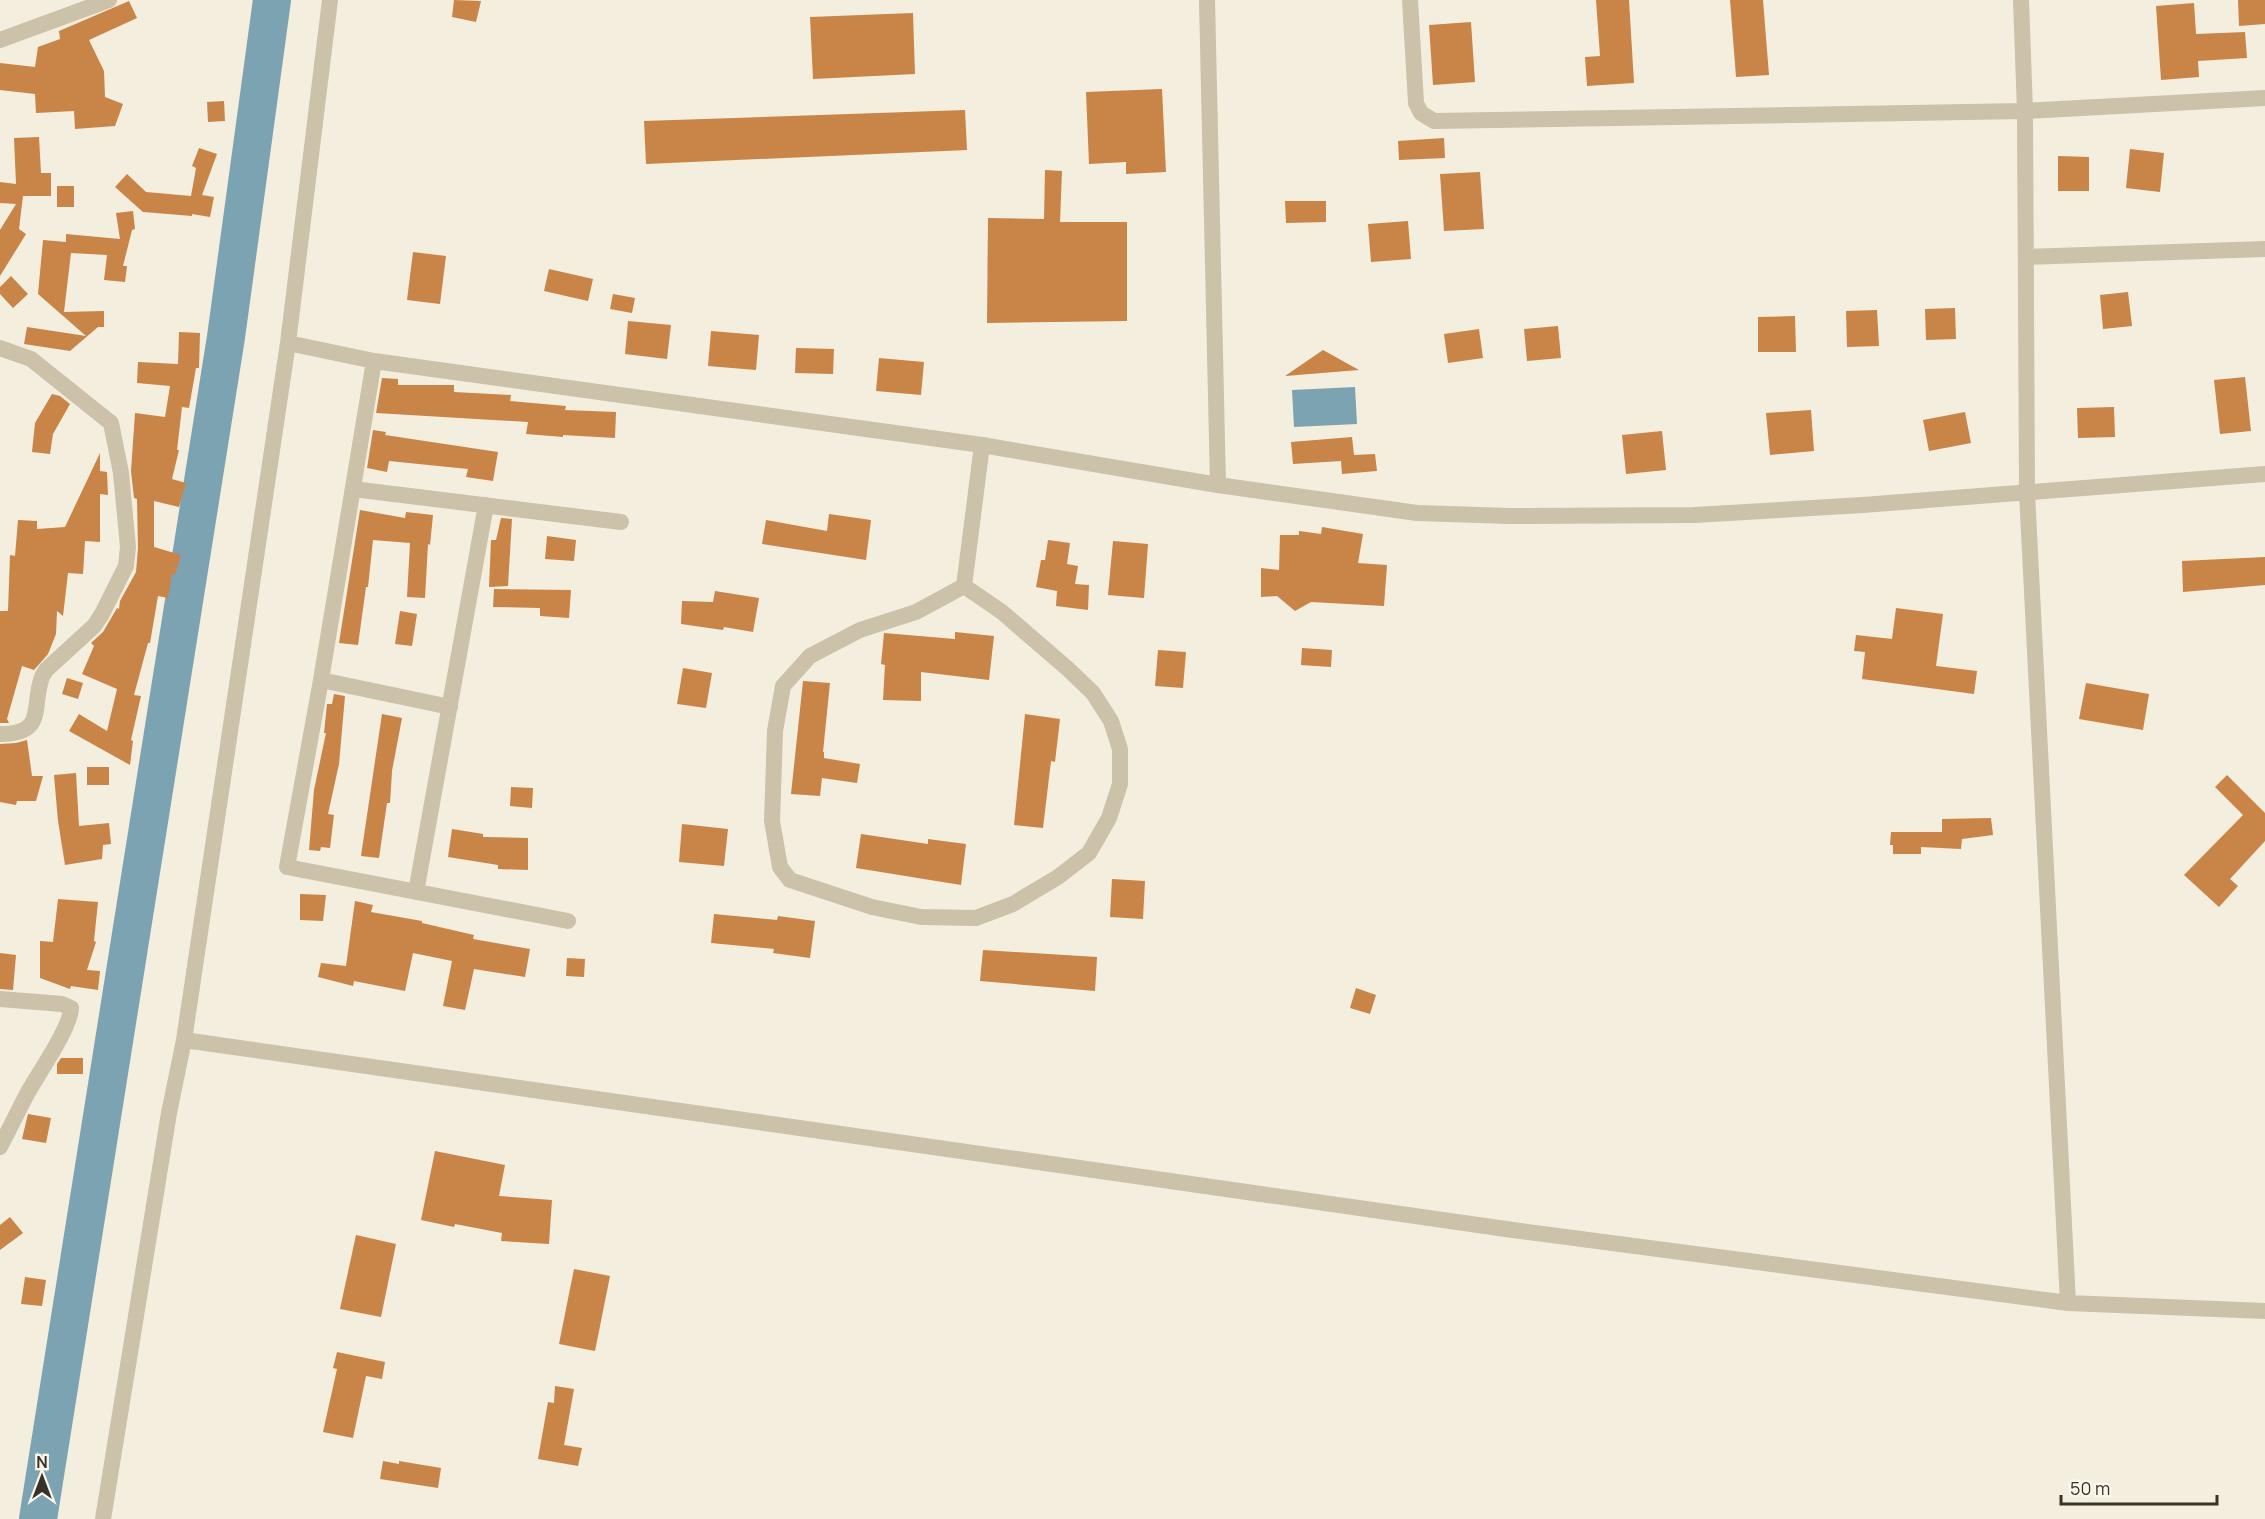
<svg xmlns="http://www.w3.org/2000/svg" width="2265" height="1519" font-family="Manrope,sans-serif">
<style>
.water{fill:#7ca3b1}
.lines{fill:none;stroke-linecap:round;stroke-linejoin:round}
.river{stroke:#7ca3b1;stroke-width:38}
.building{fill:#c98447}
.minor{stroke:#ccc1a9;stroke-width:16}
</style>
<rect width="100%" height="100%" fill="#f3eede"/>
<!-- water -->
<path class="water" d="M 1355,387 L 1357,424 L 1294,427 L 1292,390 Z"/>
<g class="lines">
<!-- river -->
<path class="river" d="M 38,1519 L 226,337 L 272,0"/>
</g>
<!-- building -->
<path class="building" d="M 454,0 L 481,1 L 476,22 L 452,17 Z
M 1596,0 L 1629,0 L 1634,83 L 1587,86 L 1585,57 L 1600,56 Z
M 1730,0 L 1763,0 L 1769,75 L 1736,77 Z
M 2238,0 L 2265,0 L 2265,24 L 2239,26 Z
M 129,1 L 137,18 L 89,40 L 104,71 L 105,97 L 123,104 L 115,126 L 75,129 L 74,111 L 36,113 L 35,94 L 0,90 L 0,63 L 35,67 L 38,47 L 60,39 L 59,31 Z
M 2194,3 L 2196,34 L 2245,32 L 2247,58 L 2198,61 L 2199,77 L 2161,80 L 2156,6 Z
M 913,13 L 915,74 L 813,79 L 810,17 Z
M 1471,22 L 1475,82 L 1433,85 L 1429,25 Z
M 1162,89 L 1166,172 L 1126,174 L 1126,162 L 1089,164 L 1086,92 Z
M 224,101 L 225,121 L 208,122 L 207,102 Z
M 965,110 L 967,150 L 646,164 L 644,121 Z
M 39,137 L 41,173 L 51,173 L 51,196 L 23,196 L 19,229 L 26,234 L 0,276 L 0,230 L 16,204 L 0,203 L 0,182 L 16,184 L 14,138 Z
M 1444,138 L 1445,158 L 1399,160 L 1398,141 Z
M 199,148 L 217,154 L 202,195 L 214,197 L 210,217 L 192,214 L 192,216 L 143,212 L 115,187 L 127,174 L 146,192 L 191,196 L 196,168 L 192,166 Z
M 2130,149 L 2164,153 L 2160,192 L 2126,188 Z
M 2058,156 L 2089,157 L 2089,191 L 2058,191 Z
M 1045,170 L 1062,171 L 1060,222 L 1127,222 L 1127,321 L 987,323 L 988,218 L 1044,219 Z
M 1480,172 L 1484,229 L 1444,231 L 1440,174 Z
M 57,186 L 74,186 L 74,207 L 57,207 Z
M 1285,201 L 1326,201 L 1326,222 L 1286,223 Z
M 133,211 L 135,229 L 132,230 L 123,266 L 127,266 L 125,282 L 104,280 L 107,255 L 71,253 L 64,312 L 104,311 L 104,327 L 98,327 L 70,351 L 24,344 L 27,327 L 86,336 L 38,294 L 43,240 L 66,242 L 66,234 L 120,239 L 116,213 Z
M 1408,221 L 1411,259 L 1371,262 L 1368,224 Z
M 413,252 L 446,256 L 440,304 L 407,300 Z
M 549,269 L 593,279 L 588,301 L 544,291 Z
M 11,276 L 28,294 L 13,308 L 0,294 L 0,287 Z
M 2128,292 L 2132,326 L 2103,329 L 2100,295 Z
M 613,294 L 635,298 L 632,313 L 610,309 Z
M 1955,308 L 1956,339 L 1926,340 L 1925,309 Z
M 1877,310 L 1879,346 L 1847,347 L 1846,311 Z
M 1795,316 L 1796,352 L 1758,352 L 1758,317 Z
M 628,321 L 671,325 L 667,359 L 625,354 Z
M 1558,326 L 1561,358 L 1527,361 L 1524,329 Z
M 1479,329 L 1483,358 L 1448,363 L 1444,334 Z
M 711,331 L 759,335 L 756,370 L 708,366 Z
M 179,332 L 200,333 L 199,368 L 196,368 L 189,408 L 182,407 L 177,450 L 179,450 L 172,479 L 186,483 L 179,507 L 154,501 L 154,547 L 181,555 L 175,575 L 172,574 L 168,598 L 158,596 L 150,643 L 148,643 L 134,695 L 141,696 L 131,740 L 133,741 L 130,765 L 69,731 L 79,714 L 107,731 L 117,689 L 82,674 L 94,646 L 91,643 L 103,632 L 117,608 L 119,609 L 120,601 L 136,572 L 138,548 L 137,499 L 134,498 L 131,471 L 135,413 L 165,417 L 170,386 L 137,383 L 138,362 L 178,364 Z
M 796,348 L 834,349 L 833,374 L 795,373 Z
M 1323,350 L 1359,370 L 1285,376 Z
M 879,358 L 924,362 L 921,395 L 876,391 Z
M 2245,377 L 2251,431 L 2220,434 L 2214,380 Z
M 382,378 L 398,379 L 398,385 L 454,385 L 454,392 L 511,395 L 510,401 L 566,406 L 565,410 L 616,412 L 615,438 L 563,435 L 563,437 L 526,434 L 528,422 L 376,413 Z
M 52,394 L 60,396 L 70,404 L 53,434 L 50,454 L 32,452 L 35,423 Z
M 2114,407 L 2115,437 L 2078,438 L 2077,408 Z
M 1811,410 L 1814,451 L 1770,455 L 1766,413 Z
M 1965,412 L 1971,443 L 1929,451 L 1923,420 Z
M 373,430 L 386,432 L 385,435 L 498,452 L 493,481 L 466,477 L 468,469 L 389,461 L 387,472 L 367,468 Z
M 1662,431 L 1666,470 L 1626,474 L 1622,435 Z
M 1352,437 L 1354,455 L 1375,454 L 1377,471 L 1342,474 L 1341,461 L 1293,464 L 1291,442 Z
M 100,453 L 100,471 L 107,472 L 108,495 L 100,494 L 100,542 L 85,541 L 83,574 L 68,573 L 63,616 L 57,611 L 56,634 L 48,654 L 34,670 L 22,666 L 7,719 L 9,723 L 0,723 L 0,611 L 8,611 L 10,555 L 15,556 L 18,520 L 37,521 L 37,529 L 65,527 Z
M 360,510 L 405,518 L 406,512 L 433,515 L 430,545 L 428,544 L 425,598 L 407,597 L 410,543 L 373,540 L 368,587 L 366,587 L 358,645 L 339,643 Z
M 829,514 L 871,520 L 866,560 L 762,544 L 766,520 L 827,531 Z
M 501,518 L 512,519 L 508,586 L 489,587 L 491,540 L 496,540 Z
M 1322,527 L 1363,534 L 1358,563 L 1387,565 L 1384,606 L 1311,602 L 1295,611 L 1277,596 L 1261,597 L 1261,568 L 1279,570 L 1280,535 L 1299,535 L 1299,531 L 1321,534 Z
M 547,536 L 576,540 L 574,561 L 545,559 Z
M 1048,540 L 1070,543 L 1067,564 L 1078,566 L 1075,584 L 1089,585 L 1088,610 L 1056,606 L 1057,591 L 1036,587 L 1041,560 L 1045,560 Z
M 1113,541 L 1148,544 L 1144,598 L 1108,595 Z
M 2265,557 L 2265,585 L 2183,592 L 2182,561 Z
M 494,589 L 571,590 L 569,618 L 540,616 L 540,608 L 493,607 Z
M 715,591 L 759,598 L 753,632 L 724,627 L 723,630 L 681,624 L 682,601 L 713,602 Z
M 1896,608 L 1943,614 L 1936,666 L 1977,671 L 1974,694 L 1862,679 L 1865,652 L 1854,651 L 1856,635 L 1892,639 Z
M 400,611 L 417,614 L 412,646 L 395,644 Z
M 955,632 L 994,636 L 989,680 L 921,672 L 921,701 L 883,700 L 885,665 L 881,664 L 884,633 L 955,639 Z
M 1302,648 L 1332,650 L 1331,667 L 1301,665 Z
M 1158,650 L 1186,652 L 1183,688 L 1155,686 Z
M 683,668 L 712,673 L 706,708 L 677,704 Z
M 67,678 L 83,683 L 78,699 L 62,694 Z
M 803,681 L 830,683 L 823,752 L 824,752 L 824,758 L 860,764 L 857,783 L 822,778 L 820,796 L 791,794 Z
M 2086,683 L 2149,694 L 2143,730 L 2079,719 Z
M 334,694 L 345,696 L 339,764 L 328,814 L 334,815 L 330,848 L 321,847 L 320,851 L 309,850 L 314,790 L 326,733 L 324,733 L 327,704 L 332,704 Z
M 382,714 L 402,718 L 392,771 L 390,803 L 387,803 L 379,858 L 361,856 Z
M 1025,714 L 1060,719 L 1055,762 L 1051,761 L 1043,828 L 1014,825 Z
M 27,740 L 32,776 L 43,776 L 36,801 L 17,801 L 16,805 L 0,802 L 0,744 L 16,743 Z
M 87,767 L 109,767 L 109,785 L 87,785 Z
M 76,773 L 79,826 L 109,823 L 111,844 L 103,845 L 102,859 L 65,865 L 58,821 L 54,775 Z
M 2227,775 L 2265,813 L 2265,841 L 2230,879 L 2238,886 L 2219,907 L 2184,875 L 2243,815 L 2215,787 Z
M 511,787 L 533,788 L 532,808 L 510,806 Z
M 1991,818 L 1993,835 L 1962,839 L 1961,849 L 1921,847 L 1921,854 L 1893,854 L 1893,845 L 1890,845 L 1891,832 L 1942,832 L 1942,819 Z
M 682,824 L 728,829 L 724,866 L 679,862 Z
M 452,829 L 483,834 L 483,837 L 528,838 L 528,870 L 498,869 L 498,865 L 448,857 Z
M 861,834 L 928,844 L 928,839 L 966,844 L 961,885 L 856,868 Z
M 1112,879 L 1145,881 L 1143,919 L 1110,917 Z
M 300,894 L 326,895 L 323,921 L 300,920 Z
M 58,899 L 98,902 L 94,941 L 96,942 L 87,970 L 100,971 L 98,990 L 71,986 L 70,989 L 40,978 L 40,941 L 53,942 Z
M 355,901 L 373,905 L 371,912 L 422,921 L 422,923 L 474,935 L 473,939 L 530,949 L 525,977 L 474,969 L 465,1010 L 443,1006 L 452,961 L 413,953 L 405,991 L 354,981 L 353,986 L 318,977 L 321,963 L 346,966 Z
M 714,914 L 777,920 L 778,916 L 815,921 L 810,958 L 773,953 L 774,949 L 711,943 Z
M 983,950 L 1097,957 L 1095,991 L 980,981 Z
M 0,953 L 16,955 L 13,990 L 0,989 Z
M 567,958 L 585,959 L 584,977 L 566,976 Z
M 1356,988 L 1376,995 L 1370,1014 L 1350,1008 Z
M 61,1058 L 83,1058 L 83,1074 L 57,1074 L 57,1064 Z
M 28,1114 L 51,1118 L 46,1143 L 22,1139 Z
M 435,1151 L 505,1165 L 499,1196 L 552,1200 L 549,1244 L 501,1241 L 502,1233 L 455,1224 L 454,1227 L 421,1220 Z
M 10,1217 L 23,1233 L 0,1250 L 0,1225 Z
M 356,1235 L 396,1244 L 381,1317 L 340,1309 Z
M 574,1269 L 610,1276 L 595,1351 L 559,1344 Z
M 25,1277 L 46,1280 L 42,1306 L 21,1304 Z
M 337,1352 L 385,1362 L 382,1379 L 366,1376 L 353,1438 L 323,1432 L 337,1369 L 333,1368 Z
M 555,1386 L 574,1389 L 564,1445 L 582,1448 L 578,1466 L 538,1459 L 548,1402 L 554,1403 Z
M 383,1461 L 399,1464 L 399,1461 L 441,1468 L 438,1488 L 380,1479 Z"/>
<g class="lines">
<!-- minor -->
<path class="minor" d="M 1207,0 L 1218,485
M 1410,0 L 1416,103 L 1421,113 L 1434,121 L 2025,111 L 2265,98
M 2021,0 L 2025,111 L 2027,493 L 2068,1303
M 0,40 L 109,0
M 2027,257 L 2265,249
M 288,343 L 374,361 L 982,445 L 1218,485 L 1417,513 L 1510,516 L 1695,515 L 1863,505 L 2265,474
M 0,348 L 31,359 L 111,423 L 121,473 L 128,547 L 126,566 L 102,614 L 94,626 L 46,670 L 42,677 C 31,707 47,734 0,734
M 374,361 L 321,680 L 287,867 L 568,921
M 353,489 L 621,522
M 964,586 L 1002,612 L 1068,669 L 1093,693 L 1111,721 L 1120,749 L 1120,784 L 1109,818 L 1089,853 L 1058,877 L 1013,904 L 976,918 L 921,917 L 872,907 L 790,880 L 780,867 L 772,821 L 775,731 L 783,686 L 810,656 L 860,630 L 916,612 Z
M 964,586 L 982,445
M 321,680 L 450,707
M 416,892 L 486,505
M 0,999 L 62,1004 L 71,1008 C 71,1027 38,1074 27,1094 C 18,1111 9,1130 0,1147
M 184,1040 L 1513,1230 L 2068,1303 L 2265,1311
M 103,1519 L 169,1113 L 184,1040 L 288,343 L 330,0"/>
</g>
<!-- north arrow -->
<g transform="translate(42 1477)" stroke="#fbf7eb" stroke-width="4.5" paint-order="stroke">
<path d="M0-4.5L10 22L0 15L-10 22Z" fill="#393229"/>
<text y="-9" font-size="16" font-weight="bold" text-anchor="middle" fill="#393229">N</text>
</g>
<!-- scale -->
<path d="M2061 1495v9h156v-9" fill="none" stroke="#393229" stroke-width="3"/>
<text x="2070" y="1495" font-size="18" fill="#393229" stroke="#fbf7eb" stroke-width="4.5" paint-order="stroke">50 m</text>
</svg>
